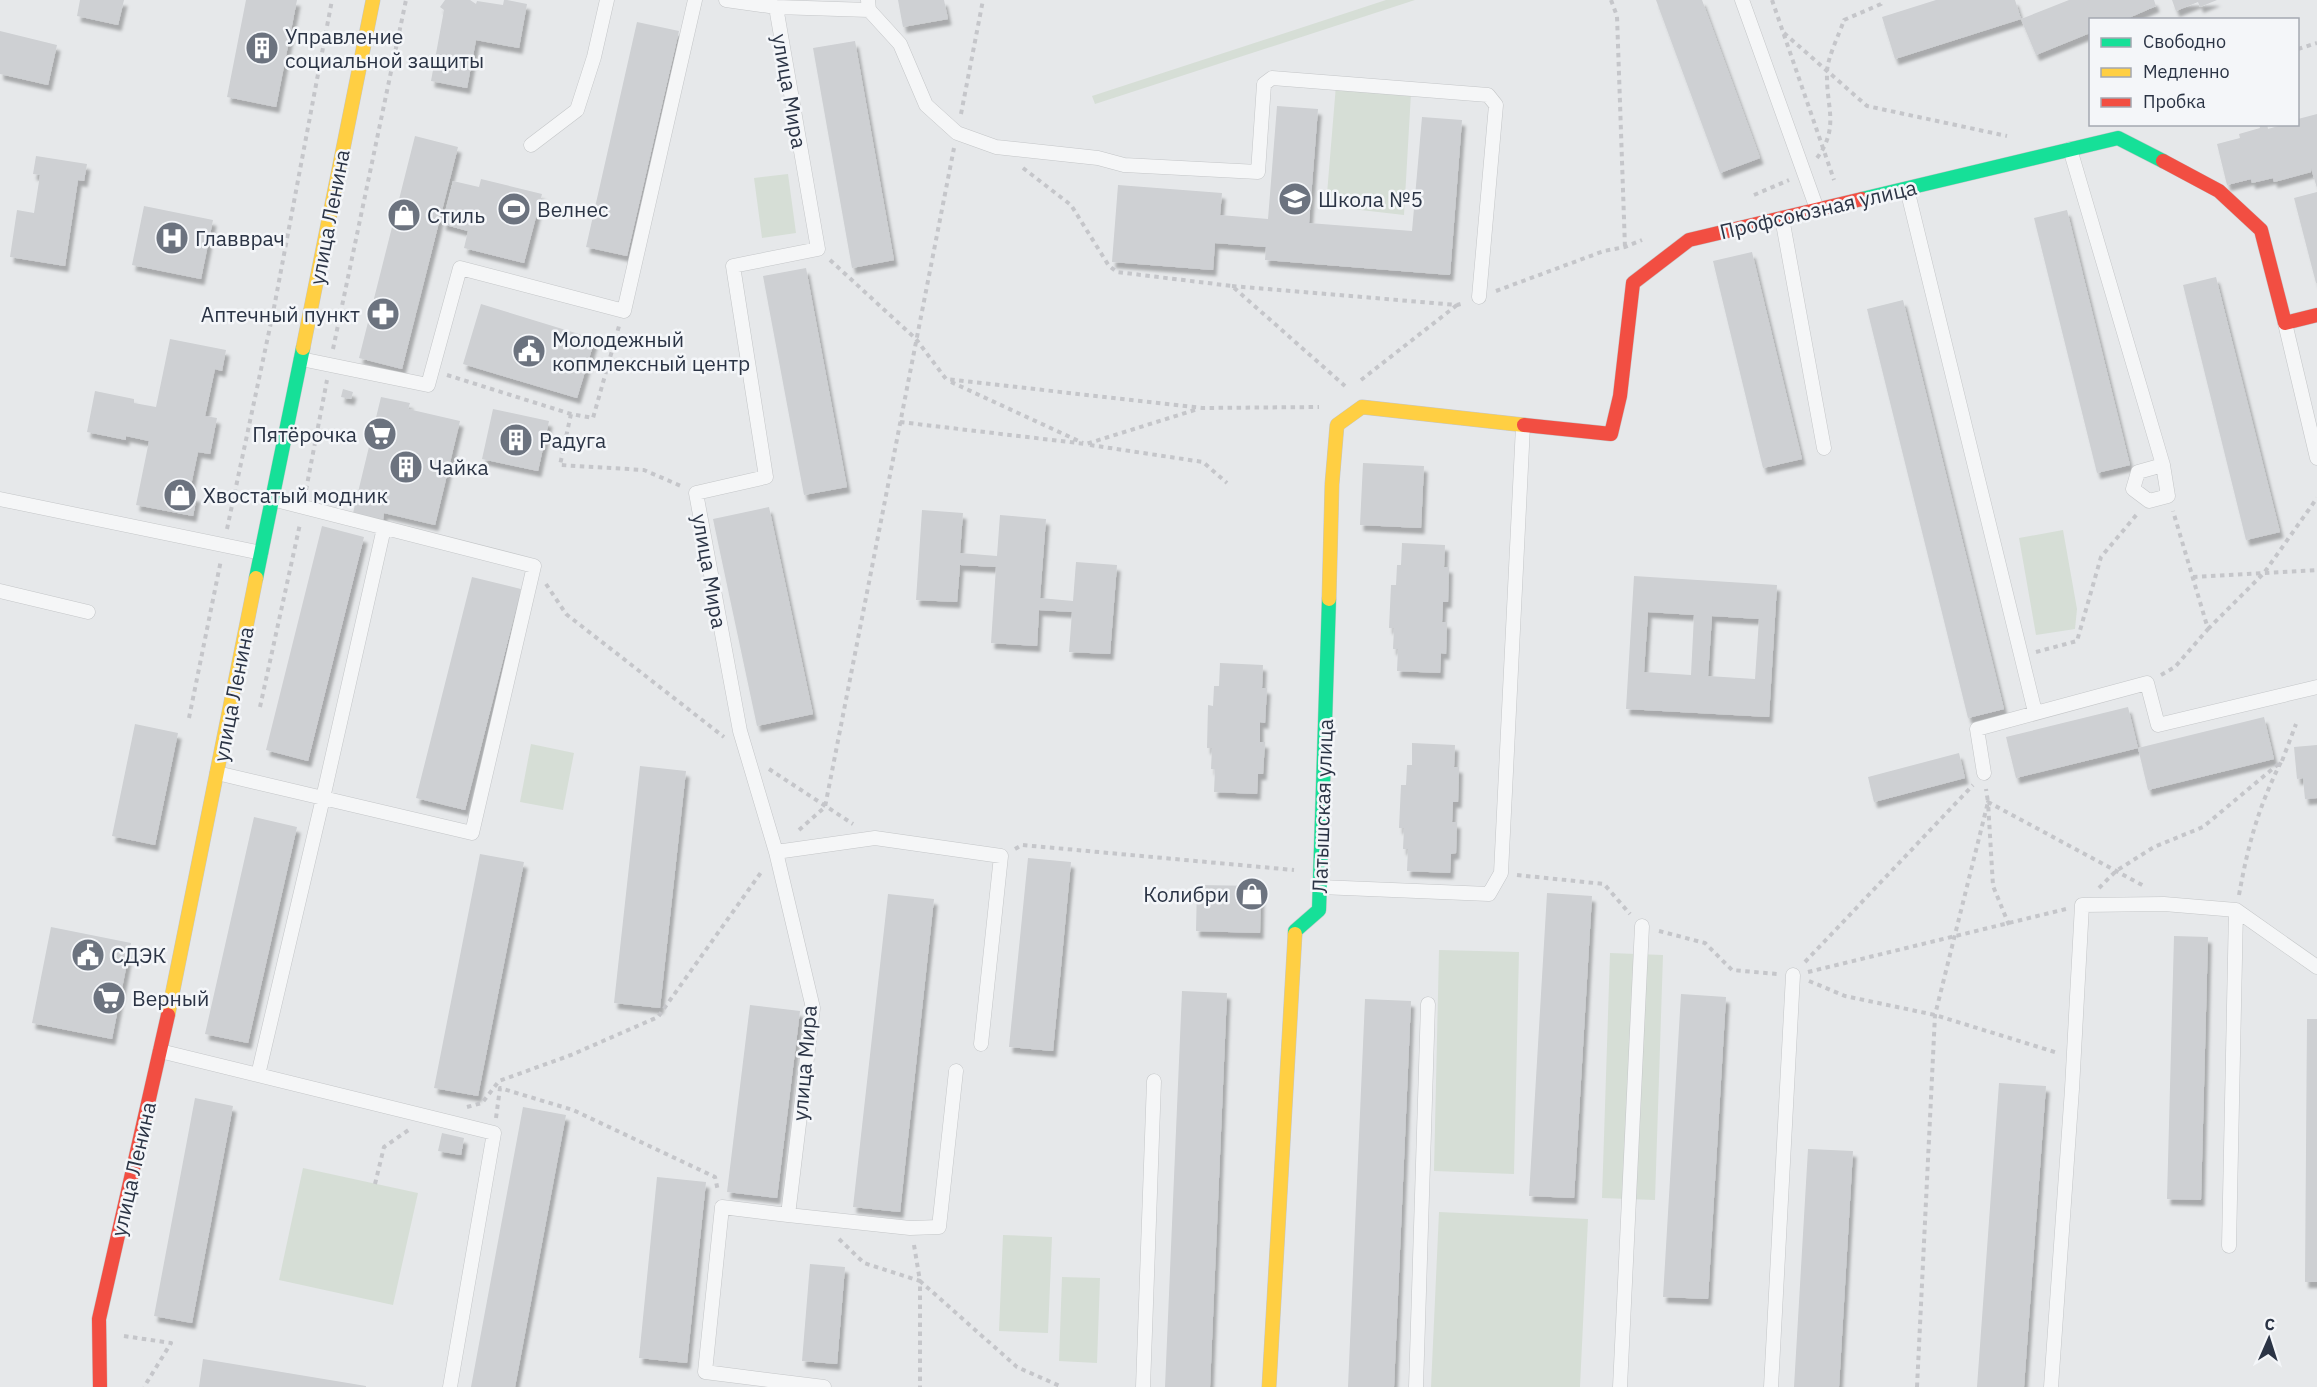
<svg xmlns="http://www.w3.org/2000/svg" width="2317" height="1387" font-family="'IBM Plex Sans',sans-serif">
<style>
.green{fill:#d6ded6}
.building{fill:#ced0d3;fill-rule:evenodd;filter:url(#shadow)}
.lines{fill:none;stroke-linecap:round;stroke-linejoin:round}
.lane-casing{stroke:#c4c6c8;stroke-width:15}
.fast-casing{stroke:#c4c6c8;stroke-width:15}
.slow-casing{stroke:#c4c6c8;stroke-width:15}
.jam-casing{stroke:#c4c6c8;stroke-width:15}
.path{stroke:#c5c6ca;stroke-width:4;stroke-dasharray:4.5 4.5;stroke-linecap:butt}
.lane{stroke:#f5f6f7;stroke-width:14}
.fast{stroke:#16e098;stroke-width:14}
.slow{stroke:#ffcf43;stroke-width:14}
.jam{stroke:#f24e42;stroke-width:14}
.labels{text-anchor:middle;dominant-baseline:central;stroke-width:5;stroke-linejoin:round;paint-order:stroke}
.poi-label{font-size:21px;fill:#2b3445;stroke:#f4f6f9;text-anchor:start}
.street-label{font-size:21px;fill:#2b3445;stroke:#f4f6f9}
</style>
<defs>
<filter id="shadow"><feDropShadow dx="3.5" dy="6" stdDeviation="1.5" flood-color="#0004"/></filter>
</defs>
<rect width="100%" height="100%" fill="#e6e8ea"/>
<!-- green -->
<path class="green" d="M 1386,0 L 1415,0 L 1095,104 L 1092,96 Z
M 1336,85 L 1411,93 L 1404,215 L 1326,206 Z
M 788,174 L 796,233 L 762,238 L 754,178 Z
M 2063,530 L 2077,609 L 2075,629 L 2036,635 L 2019,538 Z
M 531,744 L 574,753 L 563,810 L 520,802 Z
M 1439,950 L 1519,952 L 1514,1174 L 1434,1171 Z
M 1610,953 L 1663,955 L 1655,1200 L 1602,1198 Z
M 303,1168 L 418,1193 L 393,1305 L 279,1280 Z
M 1439,1212 L 1588,1219 L 1580,1387 L 1431,1387 Z
M 1003,1235 L 1052,1237 L 1048,1333 L 999,1331 Z
M 1062,1277 L 1100,1278 L 1097,1363 L 1059,1361 Z"/>
<!-- building -->
<path class="building" d="M 80,0 L 124,0 L 118,25 L 77,16 Z
M 246,0 L 297,0 L 276,107 L 227,97 Z
M 445,0 L 470,0 L 476,4 L 477,1 L 503,5 L 504,0 L 507,0 L 527,4 L 519,48 L 476,40 L 467,88 L 431,81 L 444,10 L 440,7 Z
M 898,0 L 944,0 L 948,19 L 903,27 Z
M 1656,0 L 1702,0 L 1760,158 L 1720,173 Z
M 1936,0 L 2015,0 L 2021,19 L 1895,59 L 1882,17 Z
M 2069,0 L 2154,0 L 2156,6 L 2124,20 L 2090,20 L 2090,33 L 2036,55 L 2021,19 Z
M 2172,0 L 2217,0 L 2200,7 L 2198,2 L 2176,11 Z
M 637,22 L 679,31 L 627,256 L 586,247 Z
M 0,31 L 57,45 L 48,85 L 0,74 Z
M 855,41 L 894,260 L 852,268 L 813,48 Z
M 1277,106 L 1318,109 L 1309,223 L 1412,231 L 1422,117 L 1462,120 L 1450,275 L 1265,260 L 1266,247 L 1215,243 L 1213,270 L 1112,262 L 1118,185 L 1222,193 L 1220,215 L 1268,219 Z
M 2317,114 L 2317,188 L 2311,168 L 2311,172 L 2274,182 L 2273,178 L 2252,183 L 2251,179 L 2227,185 L 2217,144 L 2240,138 L 2239,134 L 2260,128 L 2259,124 L 2267,124 L 2268,129 L 2285,124 L 2298,124 L 2298,119 Z
M 415,136 L 458,147 L 402,369 L 359,358 Z
M 36,156 L 87,164 L 84,181 L 78,180 L 65,266 L 10,257 L 17,210 L 34,213 L 40,175 L 33,174 Z
M 481,179 L 542,194 L 524,263 L 464,248 L 468,231 L 442,224 L 453,181 L 479,187 Z
M 2317,192 L 2317,283 L 2316,283 L 2294,198 Z
M 144,206 L 213,220 L 201,279 L 132,265 Z
M 2067,210 L 2130,465 L 2097,473 L 2034,218 Z
M 1752,252 L 1802,459 L 1763,468 L 1713,261 Z
M 806,268 L 847,487 L 804,495 L 763,276 Z
M 2216,277 L 2280,532 L 2246,540 L 2183,285 Z
M 1903,300 L 2004,709 L 1968,718 L 1867,309 Z
M 481,304 L 595,339 L 577,398 L 463,364 Z
M 170,339 L 226,350 L 222,371 L 215,369 L 205,416 L 217,418 L 210,454 L 198,452 L 189,495 L 197,496 L 193,516 L 136,505 L 149,441 L 126,436 L 126,440 L 87,432 L 95,391 L 134,399 L 134,403 L 156,407 Z
M 343,389 L 353,392 L 351,399 L 341,397 Z
M 381,397 L 410,403 L 408,409 L 460,421 L 435,525 L 384,513 L 383,520 L 353,513 Z
M 493,409 L 549,421 L 538,471 L 482,459 Z
M 1363,463 L 1424,466 L 1421,528 L 1360,525 Z
M 769,507 L 813,714 L 757,726 L 713,519 Z
M 922,510 L 963,513 L 960,553 L 997,556 L 1000,515 L 1046,519 L 1040,598 L 1073,601 L 1076,562 L 1117,565 L 1110,654 L 1069,652 L 1072,612 L 1039,610 L 1037,646 L 991,643 L 996,567 L 960,565 L 957,602 L 916,600 Z
M 322,526 L 364,537 L 308,761 L 266,750 Z
M 1402,543 L 1445,545 L 1444,567 L 1449,567 L 1448,602 L 1443,602 L 1442,622 L 1447,622 L 1446,654 L 1441,653 L 1440,673 L 1397,671 L 1398,649 L 1393,649 L 1394,628 L 1389,628 L 1391,585 L 1396,585 L 1397,565 L 1401,565 Z
M 1634,576 L 1777,585 L 1769,717 L 1626,709 ZM 1648,612 L 1694,615 L 1691,675 L 1644,672 ZM 1712,616 L 1759,619 L 1755,679 L 1708,676 Z
M 472,577 L 521,589 L 465,810 L 416,798 Z
M 1220,663 L 1263,665 L 1262,688 L 1267,688 L 1265,723 L 1260,722 L 1260,742 L 1265,742 L 1263,774 L 1258,774 L 1257,794 L 1214,792 L 1215,769 L 1211,769 L 1212,748 L 1207,748 L 1208,705 L 1213,706 L 1214,686 L 1219,686 Z
M 2128,707 L 2138,748 L 2016,778 L 2006,737 Z
M 2264,717 L 2274,759 L 2148,790 L 2138,748 Z
M 135,724 L 178,733 L 155,845 L 112,836 Z
M 1412,743 L 1455,745 L 1454,767 L 1459,767 L 1458,802 L 1453,802 L 1452,822 L 1457,822 L 1456,853 L 1451,854 L 1450,873 L 1407,871 L 1408,849 L 1403,849 L 1404,828 L 1399,828 L 1401,785 L 1406,785 L 1407,765 L 1412,765 Z
M 2317,745 L 2317,798 L 2305,799 L 2303,778 L 2297,779 L 2294,747 Z
M 1959,753 L 1965,778 L 1874,802 L 1868,777 Z
M 640,766 L 686,771 L 660,1008 L 614,1003 Z
M 254,817 L 297,827 L 248,1043 L 205,1034 Z
M 480,854 L 524,862 L 478,1096 L 434,1088 Z
M 1028,858 L 1071,862 L 1053,1051 L 1009,1047 Z
M 1197,885 L 1261,886 L 1260,933 L 1196,931 Z
M 1547,893 L 1592,896 L 1574,1198 L 1529,1196 Z
M 888,894 L 934,899 L 900,1212 L 853,1207 Z
M 51,927 L 131,943 L 112,1039 L 32,1023 Z
M 2174,936 L 2208,937 L 2201,1200 L 2167,1199 Z
M 1182,991 L 1227,993 L 1210,1387 L 1165,1387 Z
M 1681,994 L 1726,997 L 1708,1299 L 1663,1297 Z
M 1365,999 L 1411,1001 L 1394,1387 L 1348,1387 Z
M 750,1005 L 800,1011 L 777,1198 L 727,1192 Z
M 2307,1019 L 2317,1019 L 2317,1282 L 2305,1282 Z
M 1999,1083 L 2046,1086 L 2024,1387 L 1977,1387 Z
M 195,1098 L 233,1106 L 192,1323 L 154,1316 Z
M 523,1107 L 566,1115 L 515,1387 L 471,1387 Z
M 442,1133 L 464,1138 L 461,1155 L 438,1151 Z
M 1808,1149 L 1853,1151 L 1839,1387 L 1794,1387 Z
M 657,1177 L 706,1182 L 687,1363 L 639,1358 Z
M 810,1264 L 845,1267 L 837,1364 L 802,1361 Z
M 203,1359 L 366,1386 L 366,1387 L 199,1387 Z"/>
<g class="lines">
<defs>
<path id="lane" d="M 726,0 L 776,7
M 868,0 L 869,10 L 776,7 L 818,249 L 733,266 L 766,477 L 696,493 L 740,731 L 776,852 L 813,1008 L 788,1215 L 910,1228 L 939,1227 L 956,1071
M 1742,0 L 1817,209
M 869,10 L 900,44 L 926,105 L 957,133 L 996,147 L 1098,158 L 1124,165 L 1258,172 L 1264,84 L 1272,78 L 1488,95 L 1496,105 L 1479,297
M 531,145 L 577,110 L 594,57 L 607,0
M 2070,149 L 2163,465 L 2168,496 L 2149,501 L 2133,489 L 2138,472 L 2163,465
M 1907,189 L 2035,712
M 1782,218 L 1824,448
M 2285,323 L 2317,458
M 301,359 L 428,385 L 460,268 L 624,311 L 695,0
M 0,499 L 261,553
M 0,591 L 88,612
M 217,773 L 323,798 L 384,528
M 1984,773 L 1977,729 L 2147,683 L 2158,725 L 2317,687
M 776,852 L 875,838 L 1001,856 L 981,1044
M 1320,887 L 1489,894 L 1501,873 L 1523,426
M 160,1051 L 494,1133 L 450,1387
M 258,1075 L 323,798 L 472,833 L 534,566 L 272,499
M 788,1215 L 722,1207 L 705,1372 L 824,1387
M 2229,1246 L 2236,910 L 2317,967
M 1143,1387 L 1154,1081
M 1416,1387 L 1428,1004
M 1620,1387 L 1642,926
M 1771,1387 L 1793,975
M 2051,1387 L 2072,1089 L 2082,905 L 2164,904 L 2236,910"/>
<path id="fast" d="M 1862,199 L 2118,138 L 2163,161
M 256,578 L 303,348
M 1295,934 L 1295,931 L 1319,910 L 1329,599"/>
<path id="slow" d="M 303,348 L 373,0
M 1329,599 L 1332,484 L 1337,425 L 1362,407 L 1524,425
M 168,1015 L 256,578
M 1269,1387 L 1295,934"/>
<path id="jam" d="M 2163,161 L 2219,191 L 2261,230 L 2285,323 L 2317,315
M 1524,425 L 1611,434 L 1620,396 L 1633,283 L 1689,240 L 1862,199
M 100,1387 L 99,1319 L 168,1015"/>
</defs>
<!-- lane casing -->
<use href="#lane" class="lane-casing"/>
<!-- fast casing -->
<use href="#fast" class="fast-casing"/>
<!-- slow casing -->
<use href="#slow" class="slow-casing"/>
<!-- jam casing -->
<use href="#jam" class="jam-casing"/>
<!-- path -->
<path class="path" d="M 1611,0 L 1617,16 L 1625,248
M 1772,0 L 1834,180
M 1784,33 L 1867,106 L 2007,136
M 2298,49 L 2317,43
M 961,114 L 983,0
M 1817,158 C 1840,127 1826,107 1827,73 C 1827,58 1839,35 1844,20 L 1881,4 L 1883,0
M 1023,168 L 1071,205 L 1109,266 L 1117,272 L 1232,286 L 1345,386
M 1754,195 L 1789,180
M 830,260 L 916,339 L 946,379 L 1202,408 L 1319,407
M 1232,286 L 1457,305 L 1464,303
M 1496,291 L 1604,251 L 1625,247 L 1642,240
M 333,349 L 406,0
M 447,375 L 571,414 L 593,418 L 619,326
M 1361,380 L 1457,305
M 951,382 L 1083,443
M 571,414 L 560,465 L 644,470 L 681,486
M 900,422 L 1086,444 L 1198,409
M 1090,445 L 1203,462 L 1227,483
M 306,490 L 327,380
M 227,529 L 273,313 L 332,0
M 2193,577 L 2317,570
M 546,584 L 566,614 L 724,737
M 2208,629 L 2264,573 L 2317,498
M 2036,652 L 2077,641 L 2101,557 L 2138,513
M 2161,675 L 2175,667 L 2208,629 L 2173,511
M 260,707 L 300,524
M 189,718 L 221,560
M 769,769 L 853,824
M 799,830 L 825,807 L 954,148
M 1015,849 L 1022,845 L 1294,870
M 1517,875 L 1604,884 L 1630,914
M 2099,888 L 2116,871 L 2154,847 L 2203,827 L 2282,761 L 2296,724
M 2239,895 C 2248,845 2258,808 2281,762
M 2009,925 L 1993,886 L 1988,802 L 2144,886
M 1659,931 L 1705,943 L 1732,970 L 1777,974
M 1805,962 L 1973,785
M 1808,972 L 2066,909
M 1809,981 L 1845,996 L 1935,1015 L 2058,1053
M 467,1107 L 482,1103 L 499,1081 L 571,1055 L 658,1017 L 762,871
M 496,1118 L 500,1088 L 573,1110 L 715,1177 L 718,1191
M 375,1184 L 384,1147 L 410,1129
M 839,1239 L 864,1263 L 920,1281 L 920,1387
M 914,1245 L 920,1281 L 1017,1367 L 1062,1387
M 124,1336 L 171,1343 L 144,1387
M 1917,1387 L 1935,1015 L 1988,802 L 1986,789"/>
<!-- lane -->
<use href="#lane" class="lane"/>
<!-- fast -->
<use href="#fast" class="fast"/>
<!-- slow -->
<use href="#slow" class="slow"/>
<!-- jam -->
<use href="#jam" class="jam"/>
</g>
<!-- icons -->
<defs>
<symbol id="building-disc" viewBox="-11 -11 22 22"><circle r="9.5" fill="#6c737f" stroke="#f4f6f9"/><path d="M-4-6H4V6H1V3H-1V6H-4ZM-2.5-4.3h1.7v1.8h-1.7ZM.8-4.3h1.7v1.8H.8ZM-2.5-1h1.7V.8h-1.7ZM.8-1h1.7V.8H.8Z" fill="#fff"/></symbol>
<symbol id="school-disc" viewBox="-11 -11 22 22"><circle r="9.5" fill="#6c737f" stroke="#f4f6f9"/><path d="M0-5L7-2L0 1L-7-2ZM-4 1L0 2.5L4 1V4Q0 6-4 4Z" fill="#fff"/></symbol>
<symbol id="stadium-disc" viewBox="-11 -11 22 22"><circle r="9.5" fill="#6c737f" stroke="#f4f6f9"/><path d="M0-5a6.5 5 0 1 0 0 10a6.5 5 0 1 0 0-10ZM-3.5-1.8h7v3.6h-7Z" fill="#fff"/></symbol>
<symbol id="shop-disc" viewBox="-11 -11 22 22"><circle r="9.5" fill="#6c737f" stroke="#f4f6f9"/><path d="M-5-2.5h2.3a2.7 3.5 0 0 1 5.4 0H5L5.5 6h-11ZM-1.5-2.5h3a1.5 2.3 0 0 0-3 0Z" fill="#fff"/></symbol>
<symbol id="hospital-disc" viewBox="-11 -11 22 22"><circle r="9.5" fill="#6c737f" stroke="#f4f6f9"/><path d="M-5-5h3v3.5h4V-5h3V5h-3V1.5h-4V5h-3Z" fill="#fff"/></symbol>
<symbol id="pharmacy-disc" viewBox="-11 -11 22 22"><circle r="9.5" fill="#6c737f" stroke="#f4f6f9"/><path d="M-2-6h4v4h4v4h-4v4h-4v-4h-4v-4h4Z" fill="#fff"/></symbol>
<symbol id="civic-disc" viewBox="-11 -11 22 22"><circle r="9.5" fill="#6c737f" stroke="#f4f6f9"/><path d="M-.6-6.5H3V-4.5H.6V-3L4-1V1h2V6H-6V1h2V-1L-.6-3ZM-1.2 2.5V6h2.4V2.5Z" fill="#fff"/></symbol>
<symbol id="supermarket-disc" viewBox="-11 -11 22 22"><circle r="9.5" fill="#6c737f" stroke="#f4f6f9"/><path d="M-6-5.5h2.5l.6 2H6L4.5 2H-2.5L-4.4-4H-6ZM-1.5 3.2a1.3 1.3 0 1 0 .1 0ZM3 3.2a1.3 1.3 0 1 0 .1 0Z" fill="#fff"/></symbol>
</defs>
<g fill-rule="evenodd">
<use href="#building-disc" x="243" y="29" width="38" height="38"/>
<use href="#school-disc" x="1276" y="180" width="38" height="38"/>
<use href="#stadium-disc" x="495" y="190" width="38" height="38"/>
<use href="#shop-disc" x="385" y="196" width="38" height="38"/>
<use href="#hospital-disc" x="153" y="219" width="38" height="38"/>
<use href="#pharmacy-disc" x="364" y="295" width="38" height="38"/>
<use href="#civic-disc" x="510" y="332" width="38" height="38"/>
<use href="#supermarket-disc" x="361" y="415" width="38" height="38"/>
<use href="#building-disc" x="497" y="421" width="38" height="38"/>
<use href="#building-disc" x="387" y="448" width="38" height="38"/>
<use href="#shop-disc" x="161" y="476" width="38" height="38"/>
<use href="#shop-disc" x="1233" y="875" width="38" height="38"/>
<use href="#civic-disc" x="69" y="936" width="38" height="38"/>
<use href="#supermarket-disc" x="90" y="979" width="38" height="38"/>
</g>
<g class="labels">
<!-- poi labels -->
<g class="poi-label">
<text x="285" y="36">Управление<tspan x="285" dy="24">социальной защиты</tspan></text>
<text x="1318" y="199">Школа №5</text>
<text x="537" y="209">Велнес</text>
<text x="427" y="215">Стиль</text>
<text x="195" y="238">Главврач</text>
<text x="360" y="314" text-anchor="end">Аптечный пункт</text>
<text x="552" y="339">Молодежный<tspan x="552" dy="24">копмлексный центр</tspan></text>
<text x="357" y="434" text-anchor="end">Пятёрочка</text>
<text x="539" y="440">Радуга</text>
<text x="429" y="467">Чайка</text>
<text x="203" y="495">Хвостатый модник</text>
<text x="1229" y="894" text-anchor="end">Колибри</text>
<text x="111" y="955">СДЭК</text>
<text x="132" y="998">Верный</text>
</g>
<!-- street labels -->
<g class="street-label">
<text transform="translate(790 91) rotate(80)">улица Мира</text>
<text transform="translate(1818 209) rotate(-13)">Профсоюзная улица</text>
<text transform="translate(329 217) rotate(-79)">улица Ленина</text>
<text transform="translate(710 571) rotate(80)">улица Мира</text>
<text transform="translate(233 694) rotate(-79)">улица Ленина</text>
<text transform="translate(1322 806) rotate(-88)">Латышская улица</text>
<text transform="translate(804 1063) rotate(-85)">улица Мира</text>
<text transform="translate(133 1169) rotate(-77)">улица Ленина</text>
</g>
</g>
<!-- legend -->
<rect x="2089" y="18" width="210" height="108" fill="#f4f6f9" stroke="#a4a8b1" stroke-width="1.5"/>
<rect x="2101" y="38" width="30" height="9" fill="#16e098" stroke="#a4a8b1" stroke-width="1.5"/>
<text x="2143" y="48" font-size="18" fill="#2b3445">Свободно</text>
<rect x="2101" y="68" width="30" height="9" fill="#ffcf43" stroke="#a4a8b1" stroke-width="1.5"/>
<text x="2143" y="78" font-size="18" fill="#2b3445">Медленно</text>
<rect x="2101" y="98" width="30" height="9" fill="#f24e42" stroke="#a4a8b1" stroke-width="1.5"/>
<text x="2143" y="108" font-size="18" fill="#2b3445">Пробка</text>
<!-- north arrow -->
<g transform="translate(2269 1339) rotate(3)" stroke="#f4f6f9" stroke-width="4.5" paint-order="stroke">
<path d="M0-4.5L10 22L0 15L-10 22Z" fill="#2b3445"/>
<text y="-9" font-size="16" font-weight="bold" text-anchor="middle" fill="#2b3445">С</text>
</g>
</svg>
